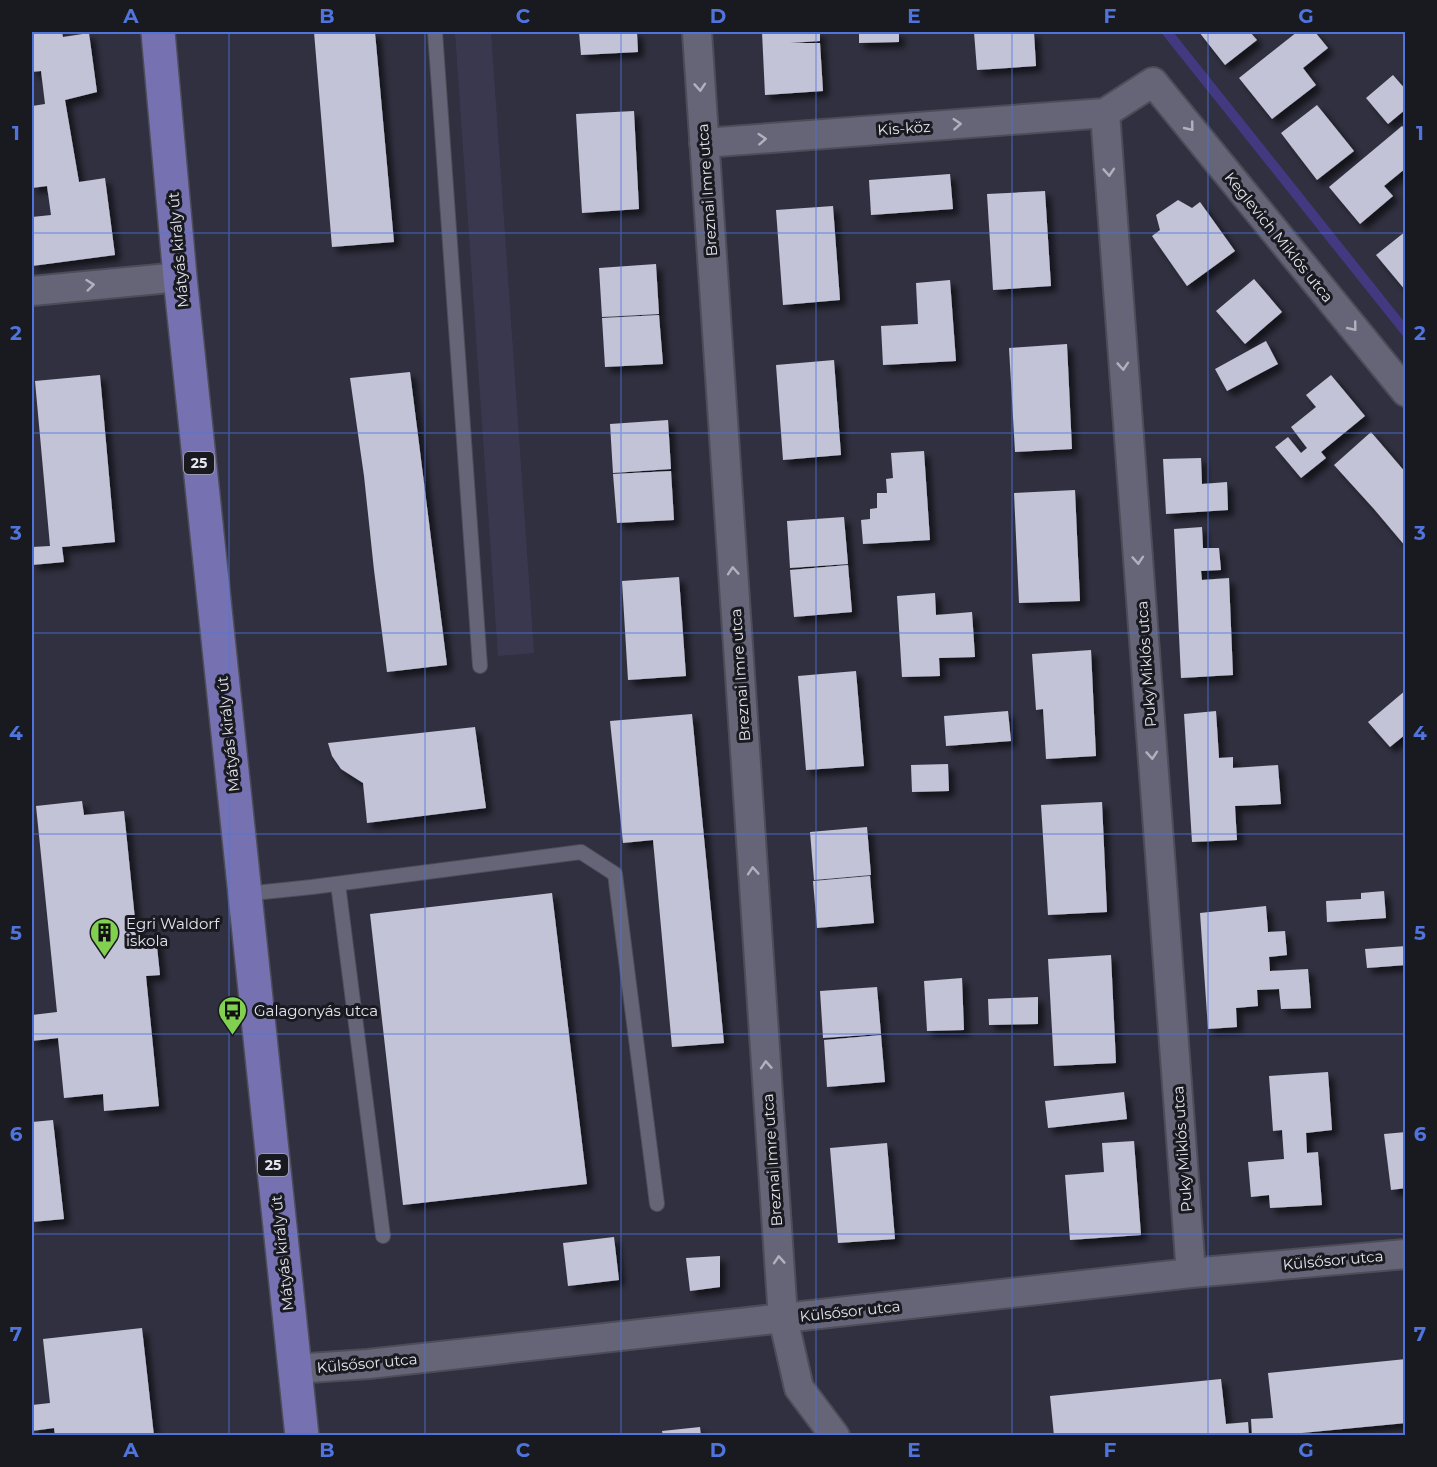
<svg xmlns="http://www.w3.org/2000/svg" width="1437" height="1467" font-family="Montserrat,sans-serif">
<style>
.built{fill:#39384e}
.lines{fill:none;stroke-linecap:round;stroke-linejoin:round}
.stream{stroke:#423981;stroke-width:10}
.building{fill:#c3c3d7;filter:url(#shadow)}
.lane-casing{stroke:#4d4d5a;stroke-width:16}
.street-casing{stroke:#4d4d5a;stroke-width:32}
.primary-casing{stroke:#4d4d5a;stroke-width:36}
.lane{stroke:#656577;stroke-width:14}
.street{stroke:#656577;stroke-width:28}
.primary{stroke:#7672b2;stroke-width:33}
.oneway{stroke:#b1b1be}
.grid{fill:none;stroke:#4f74de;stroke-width:1.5;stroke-opacity:0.55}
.labels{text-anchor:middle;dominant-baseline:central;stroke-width:6;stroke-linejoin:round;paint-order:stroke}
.shield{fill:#191920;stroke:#a7a7b0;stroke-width:1.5}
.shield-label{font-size:14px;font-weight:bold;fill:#e4e4ee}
.street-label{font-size:15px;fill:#e4e4ee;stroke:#191920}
.poi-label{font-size:15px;fill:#e4e4ee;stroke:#191920;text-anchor:start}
.neatline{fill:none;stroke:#4f74de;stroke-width:2}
.grid-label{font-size:20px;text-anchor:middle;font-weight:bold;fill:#4f74de}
</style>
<defs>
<filter id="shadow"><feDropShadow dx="5.5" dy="5.5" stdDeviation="3" flood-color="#0009"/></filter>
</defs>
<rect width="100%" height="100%" fill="#303040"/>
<!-- built -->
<path class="built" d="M 455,32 L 491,32 L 534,653 L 498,656 Z"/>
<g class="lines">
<!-- stream -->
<path class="stream" d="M 1167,32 L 1406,332"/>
</g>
<!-- building -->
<path class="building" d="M 32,32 L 62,32 L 63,37 L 89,33 L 97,92 L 65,100 L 79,182 L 105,178 L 115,255 L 32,266 L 32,217 L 51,215 L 47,186 L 32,188 L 32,106 L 45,104 L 41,71 L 32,72 Z
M 314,32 L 375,32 L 394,242 L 332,247 Z
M 579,32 L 637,32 L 638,52 L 581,55 Z
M 762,32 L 820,32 L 820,41 L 790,43 L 820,43 L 823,91 L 765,95 Z
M 859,32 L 899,32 L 899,42 L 859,43 Z
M 974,32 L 1034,32 L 1036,66 L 977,70 Z
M 1199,32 L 1250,32 L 1257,40 L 1225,65 Z
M 1297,32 L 1315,32 L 1328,48 L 1303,68 L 1316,85 L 1272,119 L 1239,78 Z
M 1393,75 L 1406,90 L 1406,109 L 1388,124 L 1366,98 Z
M 1317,105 L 1354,151 L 1317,180 L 1281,133 Z
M 634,111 L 639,209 L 582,213 L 576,114 Z
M 1402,126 L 1406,130 L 1406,168 L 1384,186 L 1393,196 L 1360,224 L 1329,187 Z
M 950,174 L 953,209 L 871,215 L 869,180 Z
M 1045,191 L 1051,286 L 993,290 L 987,194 Z
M 1178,200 L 1192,208 L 1200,202 L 1235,251 L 1187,286 L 1152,236 L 1160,230 L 1156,215 Z
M 833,206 L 840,300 L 783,305 L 776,210 Z
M 1406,231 L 1406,291 L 1376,255 Z
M 656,264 L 659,314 L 602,317 L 599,268 Z
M 1254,279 L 1282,312 L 1245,344 L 1216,311 Z
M 950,280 L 956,361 L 883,365 L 881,326 L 918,324 L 916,283 Z
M 659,315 L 663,364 L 605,367 L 602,318 Z
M 1266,341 L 1278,364 L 1227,391 L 1215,369 Z
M 1067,344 L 1072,449 L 1015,452 L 1009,348 Z
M 834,360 L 841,455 L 783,460 L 776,365 Z
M 410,372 L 447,665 L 387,672 L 374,570 L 364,476 L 350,378 Z
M 100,375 L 115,542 L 62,547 L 64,562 L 32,565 L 32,547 L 50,546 L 35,381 Z
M 1331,375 L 1365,416 L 1321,452 L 1326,458 L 1301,478 L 1275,447 L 1288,437 L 1301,453 L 1307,448 L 1291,427 L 1316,407 L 1306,395 Z
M 668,420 L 671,469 L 613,473 L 610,424 Z
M 1371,432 L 1406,473 L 1406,547 L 1374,509 L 1334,465 Z
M 924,451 L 930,540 L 863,544 L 861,520 L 870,519 L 870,509 L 877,508 L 877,493 L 887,493 L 886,479 L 893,478 L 891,453 Z
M 1201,458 L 1202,484 L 1227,482 L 1228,510 L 1166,514 L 1163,459 Z
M 671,471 L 674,520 L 617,523 L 613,474 Z
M 1075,490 L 1080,601 L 1019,603 L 1014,493 Z
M 844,517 L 848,564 L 790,568 L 787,521 Z
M 1202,527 L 1203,548 L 1219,548 L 1221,570 L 1201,571 L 1202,580 L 1229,578 L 1233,675 L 1181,678 L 1174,529 Z
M 848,565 L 852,612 L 794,617 L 790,570 Z
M 679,577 L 686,676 L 628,680 L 622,581 Z
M 935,593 L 936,615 L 972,612 L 975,657 L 939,658 L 940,676 L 902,677 L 897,596 Z
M 1091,650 L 1096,756 L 1046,759 L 1043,709 L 1036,710 L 1032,654 Z
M 856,671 L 864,766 L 806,770 L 798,676 Z
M 1406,690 L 1406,734 L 1390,747 L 1368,722 Z
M 1008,711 L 1011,741 L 946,746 L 944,716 Z
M 1216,711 L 1219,758 L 1233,757 L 1233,768 L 1278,765 L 1281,804 L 1235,806 L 1237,840 L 1192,842 L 1184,714 Z
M 692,714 L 724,1043 L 672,1047 L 653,840 L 623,843 L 610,721 Z
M 475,727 L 486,808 L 367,823 L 363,783 L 341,769 L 332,756 L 328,743 Z
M 948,764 L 949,791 L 912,792 L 911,765 Z
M 82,801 L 84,815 L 124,811 L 137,939 L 156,937 L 160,975 L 146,976 L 159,1106 L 104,1111 L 103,1094 L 64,1098 L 58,1038 L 32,1041 L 32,1015 L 57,1012 L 36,806 Z
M 1102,802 L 1107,912 L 1048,915 L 1041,805 Z
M 867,827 L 871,875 L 814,880 L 810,832 Z
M 870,876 L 874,923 L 817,928 L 813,881 Z
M 1384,891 L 1386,918 L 1327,922 L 1326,901 L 1361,899 L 1361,893 Z
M 552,893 L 587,1184 L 403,1205 L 370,914 Z
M 1266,906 L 1268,932 L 1285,931 L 1287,955 L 1269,957 L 1270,971 L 1308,969 L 1311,1008 L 1281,1009 L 1279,989 L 1257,990 L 1258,1006 L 1236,1008 L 1237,1027 L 1208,1029 L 1200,913 Z
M 1406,946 L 1406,965 L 1367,968 L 1365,949 Z
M 1111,955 L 1116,1063 L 1054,1066 L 1048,959 Z
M 962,978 L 964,1030 L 927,1031 L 924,981 Z
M 877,987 L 881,1034 L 823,1038 L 820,991 Z
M 1038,997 L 1038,1024 L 989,1025 L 988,999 Z
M 881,1035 L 885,1082 L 827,1087 L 824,1040 Z
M 1328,1072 L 1332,1130 L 1306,1133 L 1307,1153 L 1318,1152 L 1322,1205 L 1270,1208 L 1269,1195 L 1251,1197 L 1248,1162 L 1284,1159 L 1282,1130 L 1273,1131 L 1269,1076 Z
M 1124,1092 L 1127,1119 L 1048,1128 L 1045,1101 Z
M 53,1120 L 64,1219 L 32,1222 L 32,1122 Z
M 1406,1132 L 1406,1188 L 1391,1190 L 1384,1134 Z
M 1134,1141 L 1141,1235 L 1070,1240 L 1065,1175 L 1104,1172 L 1102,1143 Z
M 887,1143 L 895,1239 L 838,1243 L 830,1148 Z
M 614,1237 L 619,1280 L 568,1286 L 563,1243 Z
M 720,1256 L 720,1287 L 690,1291 L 686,1258 Z
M 142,1328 L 154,1436 L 55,1436 L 54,1428 L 32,1431 L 32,1405 L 50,1403 L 43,1339 Z
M 1406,1359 L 1406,1423 L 1291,1434 L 1291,1436 L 1252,1436 L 1251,1419 L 1273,1418 L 1268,1373 Z
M 1221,1379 L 1226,1424 L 1248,1422 L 1249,1436 L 1054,1436 L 1050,1396 Z
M 700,1427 L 701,1436 L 663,1436 L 662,1431 Z"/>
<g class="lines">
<defs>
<path id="lane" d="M 435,32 L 480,666
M 338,884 L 383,1236
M 244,894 L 312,887 L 581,852 L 615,874 L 657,1204"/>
<path id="street" d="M 697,32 L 783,1318 L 799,1388 L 835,1436
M 1105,113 L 1191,1273
M 704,143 L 1105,113 L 1153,82 L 1406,392
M 32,291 L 180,277
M 294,1369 L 368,1364 L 1191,1273 L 1406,1254"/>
<path id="primary" d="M 158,32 L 180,277 L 302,1436"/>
</defs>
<!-- lane casing -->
<use href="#lane" class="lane-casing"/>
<!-- street casing -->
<use href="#street" class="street-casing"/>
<!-- primary casing -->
<use href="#primary" class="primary-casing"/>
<!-- lane -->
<use href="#lane" class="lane"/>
<!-- street -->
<use href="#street" class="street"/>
<!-- primary -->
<use href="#primary" class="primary"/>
</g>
<!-- one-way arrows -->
<defs><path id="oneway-chevron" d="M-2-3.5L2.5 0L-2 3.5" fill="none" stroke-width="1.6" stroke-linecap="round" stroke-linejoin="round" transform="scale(1.5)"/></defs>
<g class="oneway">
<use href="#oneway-chevron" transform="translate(700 87) rotate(86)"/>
<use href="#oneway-chevron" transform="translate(957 124) rotate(-4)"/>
<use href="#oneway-chevron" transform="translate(1190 127) rotate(51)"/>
<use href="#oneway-chevron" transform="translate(762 139) rotate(-4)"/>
<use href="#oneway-chevron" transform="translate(1109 172) rotate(86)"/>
<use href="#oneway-chevron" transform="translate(90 285) rotate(-6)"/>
<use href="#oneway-chevron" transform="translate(1353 327) rotate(51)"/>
<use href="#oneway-chevron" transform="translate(1123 366) rotate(86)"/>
<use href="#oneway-chevron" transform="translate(1138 560) rotate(86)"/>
<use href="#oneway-chevron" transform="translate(733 571) rotate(-94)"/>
<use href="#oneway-chevron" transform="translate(1152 755) rotate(86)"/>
<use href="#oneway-chevron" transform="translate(753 871) rotate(-94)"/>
<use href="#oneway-chevron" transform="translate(766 1065) rotate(-94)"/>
<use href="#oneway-chevron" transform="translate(779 1260) rotate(-94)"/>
</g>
<!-- grid -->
<path class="grid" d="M 229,32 L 229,1436M 425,32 L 425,1436M 621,32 L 621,1436M 816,32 L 816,1436M 1012,32 L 1012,1436M 1208,32 L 1208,1436M 32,233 L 1406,233M 32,433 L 1406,433M 32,633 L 1406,633M 32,834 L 1406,834M 32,1034 L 1406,1034M 32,1234 L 1406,1234"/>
<!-- icons -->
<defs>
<symbol id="building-pin" viewBox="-11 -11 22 30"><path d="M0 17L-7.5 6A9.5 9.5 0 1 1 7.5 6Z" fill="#81d050" stroke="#191920"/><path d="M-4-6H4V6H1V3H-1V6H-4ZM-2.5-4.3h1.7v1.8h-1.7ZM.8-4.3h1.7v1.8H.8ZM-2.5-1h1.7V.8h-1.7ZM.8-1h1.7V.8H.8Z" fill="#111"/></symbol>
<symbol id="bus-pin" viewBox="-11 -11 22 30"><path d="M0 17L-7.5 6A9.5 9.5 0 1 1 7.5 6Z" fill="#81d050" stroke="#191920"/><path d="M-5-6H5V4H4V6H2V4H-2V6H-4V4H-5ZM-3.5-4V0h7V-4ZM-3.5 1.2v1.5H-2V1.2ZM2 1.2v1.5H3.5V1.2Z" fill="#111"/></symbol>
</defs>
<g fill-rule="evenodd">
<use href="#building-pin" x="88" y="916" width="33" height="45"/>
<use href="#bus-pin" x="216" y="994" width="33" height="45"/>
</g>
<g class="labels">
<!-- shield labels -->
<g class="shield">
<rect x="184" y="452" width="30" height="22" rx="4.5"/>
<rect x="258" y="1154" width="30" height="22" rx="4.5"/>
</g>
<g class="shield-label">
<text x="199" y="463">25</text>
<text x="273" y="1165">25</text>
</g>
<!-- street labels -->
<g class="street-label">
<text transform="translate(904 128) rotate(-4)">Kis-köz</text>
<text transform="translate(707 190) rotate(-94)">Breznai Imre utca</text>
<text transform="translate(1279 237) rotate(51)">Keglevich Miklós utca</text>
<text transform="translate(178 250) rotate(-95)">Mátyás király út</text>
<text transform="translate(1146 664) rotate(-94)">Puky Miklós utca</text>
<text transform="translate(740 675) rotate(-94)">Breznai Imre utca</text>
<text transform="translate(228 734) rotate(-96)">Mátyás király út</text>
<text transform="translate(1182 1149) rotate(-94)">Puky Miklós utca</text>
<text transform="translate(772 1160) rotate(-94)">Breznai Imre utca</text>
<text transform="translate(282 1253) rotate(-96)">Mátyás király út</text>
<text transform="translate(1333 1260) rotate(-5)">Külsősor utca</text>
<text transform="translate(850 1311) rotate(-6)">Külsősor utca</text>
<text transform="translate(367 1363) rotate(-5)">Külsősor utca</text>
</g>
<!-- poi labels -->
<g class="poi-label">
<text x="126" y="923">Egri Waldorf<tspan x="126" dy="17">iskola</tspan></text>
<text x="254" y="1010">Galagonyás utca</text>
</g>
</g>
<!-- border -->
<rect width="1437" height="1467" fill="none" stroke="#191920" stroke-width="66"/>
<rect x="33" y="33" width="1371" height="1401" class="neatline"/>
<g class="grid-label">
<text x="131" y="23">A</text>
<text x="327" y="23">B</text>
<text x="523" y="23">C</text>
<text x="718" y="23">D</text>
<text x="914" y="23">E</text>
<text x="1110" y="23">F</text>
<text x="1306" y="23">G</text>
<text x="16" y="140">1</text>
<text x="1420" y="140">1</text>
<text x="16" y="340">2</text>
<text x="1420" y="340">2</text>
<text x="16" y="540">3</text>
<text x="1420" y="540">3</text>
<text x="16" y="740">4</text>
<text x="1420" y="740">4</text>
<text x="16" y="940">5</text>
<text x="1420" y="940">5</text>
<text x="16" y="1141">6</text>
<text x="1420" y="1141">6</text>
<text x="16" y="1341">7</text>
<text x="1420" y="1341">7</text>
<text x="131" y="1457">A</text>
<text x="327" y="1457">B</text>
<text x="523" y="1457">C</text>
<text x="718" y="1457">D</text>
<text x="914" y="1457">E</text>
<text x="1110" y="1457">F</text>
<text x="1306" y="1457">G</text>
</g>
</svg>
